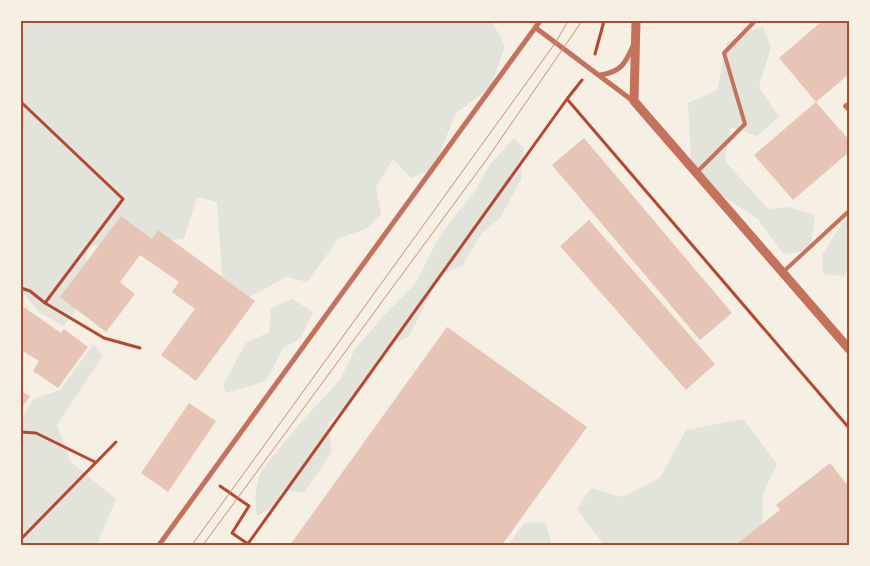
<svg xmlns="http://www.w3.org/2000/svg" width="870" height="566" font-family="'DejaVu Sans',sans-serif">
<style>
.green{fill:#e2e4dc}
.building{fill:#e6c5b7}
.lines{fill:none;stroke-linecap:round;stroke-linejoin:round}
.path{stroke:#b5482f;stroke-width:3}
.service{stroke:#c5725c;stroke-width:4}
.minor{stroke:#c5725c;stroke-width:5}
.tertiary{stroke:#c5725c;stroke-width:9}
.tram{stroke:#cf8b77;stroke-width:1}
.neatline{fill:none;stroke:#b5482f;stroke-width:2}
</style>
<rect width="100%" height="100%" fill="#f6efe4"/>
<!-- green -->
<path class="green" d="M 21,21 L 492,21 L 505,46 L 491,87 L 456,113 L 433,169 L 411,178 L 393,159 L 376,187 L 381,214 L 366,229 L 339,238 L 307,282 L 286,277 L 237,304 L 223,288 L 217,202 L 197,197 L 184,239 L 87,246 L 85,298 L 64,326 L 39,312 L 21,290 Z
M 763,26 L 771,47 L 759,87 L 779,117 L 757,136 L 731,127 L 725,161 L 768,209 L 787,207 L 815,215 L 810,250 L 783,254 L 758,219 L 718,193 L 691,161 L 688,103 L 717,90 L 727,42 Z
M 514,138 L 524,148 L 521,180 L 500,218 L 482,233 L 462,266 L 441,274 L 409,336 L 384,350 L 367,384 L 328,424 L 332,452 L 304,493 L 282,490 L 275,506 L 257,516 L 255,498 L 257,485 L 261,471 L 300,423 L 340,380 L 355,349 L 384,315 L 416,283 L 440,235 L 475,191 L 491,163 Z
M 849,213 L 849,266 L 844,276 L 823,274 L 822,255 Z
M 292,299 L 313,312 L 301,338 L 283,348 L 266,381 L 226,393 L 223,385 L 246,343 L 269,332 L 271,308 Z
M 93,344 L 103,355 L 57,425 L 71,462 L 116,499 L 97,545 L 21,545 L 21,419 L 33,399 L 60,390 Z
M 743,419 L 777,464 L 763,493 L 762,539 L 750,545 L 604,545 L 577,509 L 591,488 L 622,497 L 660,478 L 686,430 Z
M 545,522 L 551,542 L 549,545 L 508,545 L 524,523 Z"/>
<!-- building -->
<path class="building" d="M 822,21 L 849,21 L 849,74 L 816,102 L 779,58 Z
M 816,102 L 849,140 L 849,152 L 793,200 L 754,155 Z
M 584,138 L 732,313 L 700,340 L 552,165 Z
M 121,216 L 152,239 L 158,230 L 255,301 L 196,381 L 161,355 L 195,309 L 172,292 L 179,282 L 140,255 L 120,282 L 135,294 L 106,332 L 60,297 Z
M 589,220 L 715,364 L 686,390 L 560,246 Z
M 21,305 L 61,333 L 64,329 L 88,347 L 58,388 L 33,371 L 39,361 L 21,350 Z
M 447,327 L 587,427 L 502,545 L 290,545 Z
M 21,391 L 30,396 L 21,409 Z
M 189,403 L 216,421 L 168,492 L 141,473 Z
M 830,463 L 849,487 L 849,545 L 735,545 L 780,510 L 776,505 Z"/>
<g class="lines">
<!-- path -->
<path class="path" d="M 595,54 L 604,21
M 582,80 L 567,99 L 849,428
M 21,102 L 123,199 L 45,303
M 21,288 L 30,291 L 45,303 L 104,338 L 140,348
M 21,432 L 36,433 L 95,462
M 220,486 L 249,506 L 232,533 L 248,544
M 21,539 L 116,442
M 247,545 L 567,99"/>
<!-- service -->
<path class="service" d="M 849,103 L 845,106 L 849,110
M 697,172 L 745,124 L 724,53 L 755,21
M 782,273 L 849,211"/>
<!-- minor -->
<path class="minor" d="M 536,28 L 633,101
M 600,75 C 621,72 625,64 633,46
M 159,545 L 540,21"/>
<!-- tertiary -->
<path class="tertiary" d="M 636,21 L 634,101 L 849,349"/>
<!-- tram -->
<path class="tram" d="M 192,545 L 556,42 L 568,21
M 203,545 L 487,159 L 582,21"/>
</g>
<!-- border -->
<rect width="870" height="566" fill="none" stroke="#f6efe4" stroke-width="45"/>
<rect x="22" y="22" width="826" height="522" class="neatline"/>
</svg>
